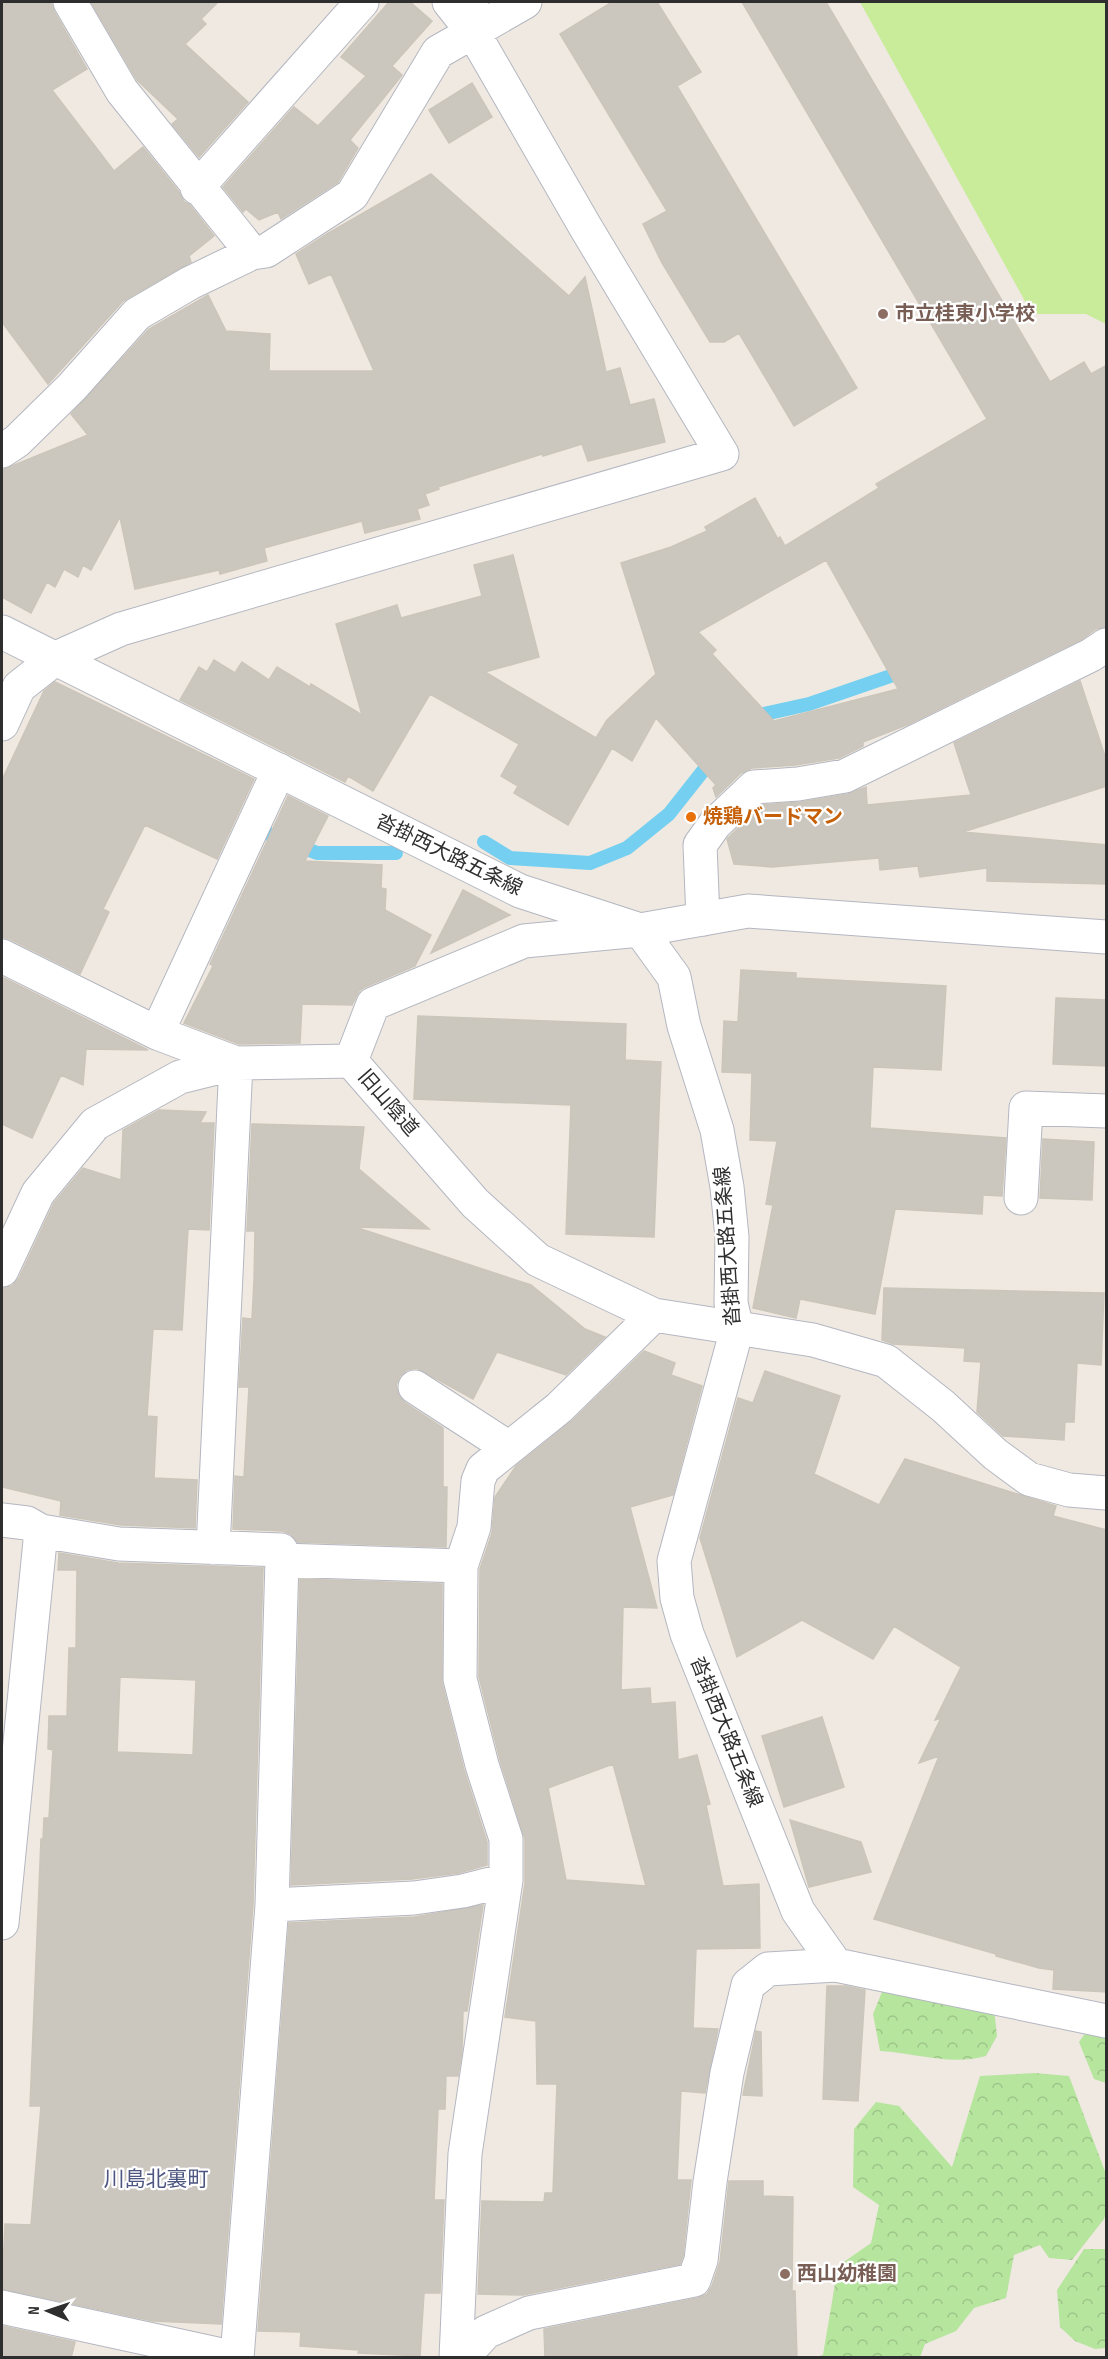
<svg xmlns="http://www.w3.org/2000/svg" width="1108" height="2359" font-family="'Sofia Sans Condensed','Noto Sans JP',sans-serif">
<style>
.forest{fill:url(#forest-crowns)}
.pitch{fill:#c9ec9a}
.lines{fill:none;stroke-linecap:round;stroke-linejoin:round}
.stream{stroke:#75cff0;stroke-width:14}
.building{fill:#cbc7bf;stroke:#cbc5ba;stroke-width:1.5;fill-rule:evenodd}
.street-casing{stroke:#b4b7c1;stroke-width:35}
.secondary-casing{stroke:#b4b7c1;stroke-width:35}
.street{stroke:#fff;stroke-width:33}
.secondary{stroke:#fff;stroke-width:33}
.education-dot{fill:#8d6e63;stroke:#fff;stroke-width:2}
.food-dot{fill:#e8710a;stroke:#fff;stroke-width:2}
.labels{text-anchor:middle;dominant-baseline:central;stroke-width:4.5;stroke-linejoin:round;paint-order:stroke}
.education-label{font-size:20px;font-weight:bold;fill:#785e54;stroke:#fff;text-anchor:start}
.food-label{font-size:20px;font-weight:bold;fill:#c56008;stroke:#fff;text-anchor:start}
.street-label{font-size:20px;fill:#2e2e2e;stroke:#fff}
.neighbourhood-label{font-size:21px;fill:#4d5680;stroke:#fff}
</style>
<defs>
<pattern id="forest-crowns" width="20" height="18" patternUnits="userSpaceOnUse" patternTransform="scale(1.5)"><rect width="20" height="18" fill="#b6e59e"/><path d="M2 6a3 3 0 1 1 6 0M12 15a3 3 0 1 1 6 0" fill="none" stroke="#9dc588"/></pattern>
</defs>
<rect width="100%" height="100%" fill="#efe9e1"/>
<!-- forest -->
<path class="forest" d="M 884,1987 L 994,2008 L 997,2036 L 986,2056 C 949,2066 917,2053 880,2051 L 873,2014 Z
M 1106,2029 L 1106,2083 L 1094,2079 L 1079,2042 L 1086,2032 Z
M 1035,2073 L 1069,2076 L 1106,2174 L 1106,2213 L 1104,2219 L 1072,2260 L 1049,2258 L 1040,2245 L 1014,2255 L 1006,2298 L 974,2308 L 956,2331 L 925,2344 L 920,2357 L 817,2357 L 823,2355 L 838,2266 L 871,2243 L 879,2205 L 853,2187 L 854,2129 L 876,2102 L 899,2106 L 952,2167 L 980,2076 Z
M 1084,2249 L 1106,2249 L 1106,2348 L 1095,2349 L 1075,2341 L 1060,2327 L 1057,2290 Z"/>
<!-- pitch -->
<path class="pitch" d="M 860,2 L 1106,2 L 1106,324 L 1086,314 L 1032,314 Z"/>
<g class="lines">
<!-- stream -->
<path class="stream" d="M 751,717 L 809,704 L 908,670
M 261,831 L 317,853 L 396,853
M 484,842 L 510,858 L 590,863 L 627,848 L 669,814 L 714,757"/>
</g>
<!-- building -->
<path class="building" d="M 2,2 L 51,2 L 54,11 L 87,69 L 52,90 L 114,171 L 143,147 L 179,192 L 184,202 L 189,204 L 214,236 L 189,256 L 191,262 L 123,301 L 48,384 L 2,322 Z
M 91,2 L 218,2 L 201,19 L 206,24 L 185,44 L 248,102 L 199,157 L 172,124 L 178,119 L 137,80 Z
M 389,2 L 410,2 L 432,21 L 392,66 L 402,75 L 350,140 L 358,148 L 338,182 L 281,219 L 278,212 L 259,220 L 246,209 L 243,212 L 223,187 L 294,107 L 318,126 L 366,76 L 341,57 Z
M 612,2 L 657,2 L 701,72 L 677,86 L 857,388 L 794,426 L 739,333 L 724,342 L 710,342 L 662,263 L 643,224 L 667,211 L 560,34 Z
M 742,2 L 826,2 L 1050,382 L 1084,362 L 1091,374 L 1107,365 L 1107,627 L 1096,629 L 1082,639 L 909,724 L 863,742 L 863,746 L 839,758 L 796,765 L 752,768 L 741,773 L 716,797 L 713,788 L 716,785 L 656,718 L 632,761 L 612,748 L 568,825 L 514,793 L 518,786 L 501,776 L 519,744 L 430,694 L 373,791 L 348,776 L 345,782 L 180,700 L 199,667 L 207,672 L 214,660 L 235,673 L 242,662 L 269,680 L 277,667 L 310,687 L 311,684 L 362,715 L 336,624 L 397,605 L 401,618 L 482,596 L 474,565 L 513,555 L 539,657 L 485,672 L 596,738 L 607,720 L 656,674 L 621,563 L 671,547 L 707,531 L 705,527 L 755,498 L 778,539 L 780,537 L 785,546 L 879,488 L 876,484 L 987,419 ZM 826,560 L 898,689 L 774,721 L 712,654 L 716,650 L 698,632 Z
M 472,83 L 492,117 L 449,143 L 429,110 Z
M 431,174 L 569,296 L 585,277 L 606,372 L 620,368 L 630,405 L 654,399 L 665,442 L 588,461 L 582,444 L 543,456 L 542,454 L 438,487 L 439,489 L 425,494 L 429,505 L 417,509 L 420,519 L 365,533 L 362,521 L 264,548 L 267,561 L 220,574 L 219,570 L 135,589 L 120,517 L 91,570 L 83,565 L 78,577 L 64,569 L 55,587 L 47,582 L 31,613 L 2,597 L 2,470 L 88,435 L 71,414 L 149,329 L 208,295 L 226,331 L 270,334 L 269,371 L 374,371 L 331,274 L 309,284 L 296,254 L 327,234 Z
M 1080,681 L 1107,762 L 1107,786 L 963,832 L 1107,845 L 1107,884 L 987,881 L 987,868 L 920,877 L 918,866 L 880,870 L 879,858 L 772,867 L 734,864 L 727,839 L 762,805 L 801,802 L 848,794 L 866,787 L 867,805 L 971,795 L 954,743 Z
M 55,682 L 254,779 L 217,859 L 145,825 L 103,909 L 109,912 L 80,974 L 10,939 L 2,937 L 2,780 L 44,691 Z
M 288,796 L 328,816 L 305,861 L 382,865 L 381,888 L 386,889 L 385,910 L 431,935 L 415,966 L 365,987 L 359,991 L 352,1005 L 302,1004 L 300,1043 L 239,1044 L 184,1023 L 213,966 L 210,964 Z
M 463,890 L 510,915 L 431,953 Z
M 741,970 L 796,973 L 796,978 L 946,986 L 941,1070 L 873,1067 L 870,1128 L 1006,1138 L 1002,1196 L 983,1195 L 982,1214 L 895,1209 L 875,1314 L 800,1299 L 796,1318 L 753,1308 L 773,1205 L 766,1204 L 777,1141 L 750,1140 L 752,1073 L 722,1072 L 724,1021 L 738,1022 Z
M 2,977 L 148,1050 L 86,1049 L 83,1085 L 61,1075 L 32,1138 L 2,1124 Z
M 1056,998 L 1107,1000 L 1107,1066 L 1053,1064 Z
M 418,1016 L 626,1024 L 625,1060 L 661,1062 L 654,1237 L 566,1234 L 571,1105 L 414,1099 Z
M 159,1110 L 206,1112 L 200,1123 L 214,1123 L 209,1230 L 188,1229 L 182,1330 L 153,1329 L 147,1416 L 157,1417 L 154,1478 L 197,1480 L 195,1528 L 121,1525 L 60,1515 L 61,1501 L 2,1487 L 2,1288 L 12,1286 L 19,1278 L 54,1203 L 83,1168 L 121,1180 L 123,1130 Z
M 252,1124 L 364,1127 L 359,1169 L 429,1229 L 355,1227 L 531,1285 L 585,1329 L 605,1337 L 566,1375 L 497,1352 L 473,1399 L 417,1368 L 407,1370 L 400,1376 L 396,1385 L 399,1396 L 405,1403 L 443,1428 L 443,1487 L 447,1487 L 446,1547 L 297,1542 L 291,1534 L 282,1531 L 233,1529 L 235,1476 L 244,1477 L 249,1387 L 239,1387 L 243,1318 L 252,1319 L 254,1280 L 255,1231 L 247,1231 Z
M 1043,1139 L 1094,1142 L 1092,1200 L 1040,1198 Z
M 884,1288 L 1104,1293 L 1101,1365 L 1077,1363 L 1074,1422 L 1065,1422 L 1064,1440 L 1003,1436 L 977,1412 L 981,1362 L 964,1361 L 965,1348 L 893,1344 L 882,1340 Z
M 644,1351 L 675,1363 L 671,1375 L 702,1386 L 673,1495 L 630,1507 L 657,1608 L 623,1607 L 621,1690 L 650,1688 L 651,1704 L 675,1702 L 678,1760 L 697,1755 L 710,1804 L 706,1805 L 723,1886 L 759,1884 L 760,1948 L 696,1949 L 693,2028 L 718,2029 L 705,2093 L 681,2091 L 677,2180 L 691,2180 L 683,2256 L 680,2264 L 523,2295 L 478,2294 L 482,2201 L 544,2202 L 545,2193 L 553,2193 L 557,2084 L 537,2084 L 536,2021 L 505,2017 L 525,1883 L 525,1839 L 500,1760 L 479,1677 L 480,1569 L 492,1533 L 495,1497 L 516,1466 L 572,1421 ZM 613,1764 L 646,1886 L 566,1880 L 548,1788 Z
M 765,1371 L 840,1396 L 814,1474 L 879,1505 L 905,1459 L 1056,1506 L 1053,1516 L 1107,1530 L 1107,1992 L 1053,1989 L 1054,1970 L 1039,1968 L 996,1956 L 996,1954 L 874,1919 L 939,1756 L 919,1763 L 941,1718 L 935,1720 L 961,1667 L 894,1626 L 873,1659 L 802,1620 L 737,1657 L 700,1538 L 738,1398 L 753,1403 Z
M 59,1553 L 118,1563 L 263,1568 L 253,1904 L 221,2324 L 153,2321 L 2,2289 L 5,2224 L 31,2225 L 41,2106 L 30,2106 L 41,1839 L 43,1839 L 44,1818 L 49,1818 L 53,1750 L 48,1749 L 49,1716 L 67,1716 L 69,1648 L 76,1648 L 77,1570 L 58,1570 ZM 120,1677 L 196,1680 L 193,1755 L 117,1752 Z
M 300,1579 L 442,1584 L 442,1683 L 464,1770 L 487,1842 L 487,1865 L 459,1873 L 412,1879 L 291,1885 Z
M 822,1717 L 844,1787 L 784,1807 L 762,1736 Z
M 790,1820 L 861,1842 L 871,1872 L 809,1887 Z
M 483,1905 L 467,2011 L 463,2011 L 462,2051 L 458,2076 L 446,2076 L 445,2109 L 438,2109 L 434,2200 L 444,2200 L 440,2293 L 424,2293 L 420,2356 L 358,2353 L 359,2350 L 300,2346 L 301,2332 L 258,2331 L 289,1923 L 415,1917 Z
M 827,1986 L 846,1986 L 865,1990 L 858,2101 L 823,2099 Z
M 756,2031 L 761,2032 L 762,2096 L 743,2095 Z
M 729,2181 L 763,2181 L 763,2196 L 793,2197 L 792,2291 L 795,2291 L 797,2358 L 545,2358 L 544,2329 L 698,2298 L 707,2294 L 712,2286 L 720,2262 Z
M 2,2326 L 75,2342 L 71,2358 L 2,2358 Z"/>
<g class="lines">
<defs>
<path id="street" d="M 70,2 L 122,91 L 252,253
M 473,32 L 525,2
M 197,188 L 362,2
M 2,451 L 17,441 L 72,387 L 137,314 L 190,283 L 252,253 L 266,251 L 352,195 L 438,52 L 473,32 L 473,9
M 2,724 L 19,687 L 56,658 L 121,629 L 722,454 L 586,228 L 473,32 L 449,2
M 703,919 L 700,845 L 715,824 L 754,787 L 798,784 L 845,776 L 1091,655 L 1106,645
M 2,956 L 157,1033 L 236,1063 L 351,1061
M 157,1033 L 279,770
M 351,1061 L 475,1203 L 538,1260 L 654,1315 L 813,1340 L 886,1361 L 943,1406 L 995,1454 L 1029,1479 L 1069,1490 L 1106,1493
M 351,1061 L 373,1004 L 524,941 L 640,930
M 1021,1198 L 1026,1108 L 1106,1111
M 2,1270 L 38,1193 L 95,1124 L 180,1077 L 236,1063
M 415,1387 L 509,1448
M 2,1520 L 27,1523 L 41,1531 L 119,1544 L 281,1550 L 282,1560 L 461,1566
M 213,1548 L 236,1063
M 272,1905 L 414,1898 L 463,1891 L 506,1880
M 2,1923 L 41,1531
M 2,2307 L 236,2358
M 237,2358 L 272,1905 L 282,1560
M 456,2358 L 465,2154 L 506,1880 L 506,1839 L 482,1765 L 460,1679 L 461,1566 L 474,1527 L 478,1481 L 483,1469 L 559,1408 L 654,1315
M 462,2358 L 486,2332 L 529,2313 L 694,2280 L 701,2260 L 710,2182 L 727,2073 L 748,1985 L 768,1969 L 836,1965"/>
<path id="secondary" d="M 2,632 L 520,891 L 640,930 L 674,977 L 684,1026 L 717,1130 L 727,1187 L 732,1237 L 731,1303 L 737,1329 L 674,1561 L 677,1598 L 687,1634 L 798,1911 L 836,1965 L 1106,2021
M 640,930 L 748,911 L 1106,937"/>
</defs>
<!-- street casing -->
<use href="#street" class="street-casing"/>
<!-- secondary casing -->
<use href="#secondary" class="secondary-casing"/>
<!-- street -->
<use href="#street" class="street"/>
<!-- secondary -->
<use href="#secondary" class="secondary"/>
</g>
<!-- markers -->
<g class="education-dot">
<circle cx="883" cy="314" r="6"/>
<circle cx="785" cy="2274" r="6"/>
</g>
<circle class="food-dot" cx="691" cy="817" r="6"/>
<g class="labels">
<!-- education labels -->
<g class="education-label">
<text x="895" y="314">市立桂東小学校</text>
<text x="797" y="2274">西山幼稚園</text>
</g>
<!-- food labels -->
<g class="food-label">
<text x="703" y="817">焼鶏バードマン</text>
</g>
<!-- street labels -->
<g class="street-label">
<text transform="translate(449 855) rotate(26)">沓掛西大路五条線</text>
<text transform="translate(388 1103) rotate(49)">旧山陰道</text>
<text transform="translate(728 1246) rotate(-94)">沓掛西大路五条線</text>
<text transform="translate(726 1732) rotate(68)">沓掛西大路五条線</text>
</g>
<!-- neighbourhood labels -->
<g class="neighbourhood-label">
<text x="156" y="2179">川島北裏町</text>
</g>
</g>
<!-- border -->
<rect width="1108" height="2359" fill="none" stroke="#2e2e2e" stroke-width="6"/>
<!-- north arrow -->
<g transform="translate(48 2311) rotate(272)" stroke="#ffffff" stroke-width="4.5" paint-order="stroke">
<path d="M0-4.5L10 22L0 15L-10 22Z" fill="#2e2e2e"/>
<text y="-9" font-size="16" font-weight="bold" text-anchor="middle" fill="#2e2e2e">N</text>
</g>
</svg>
